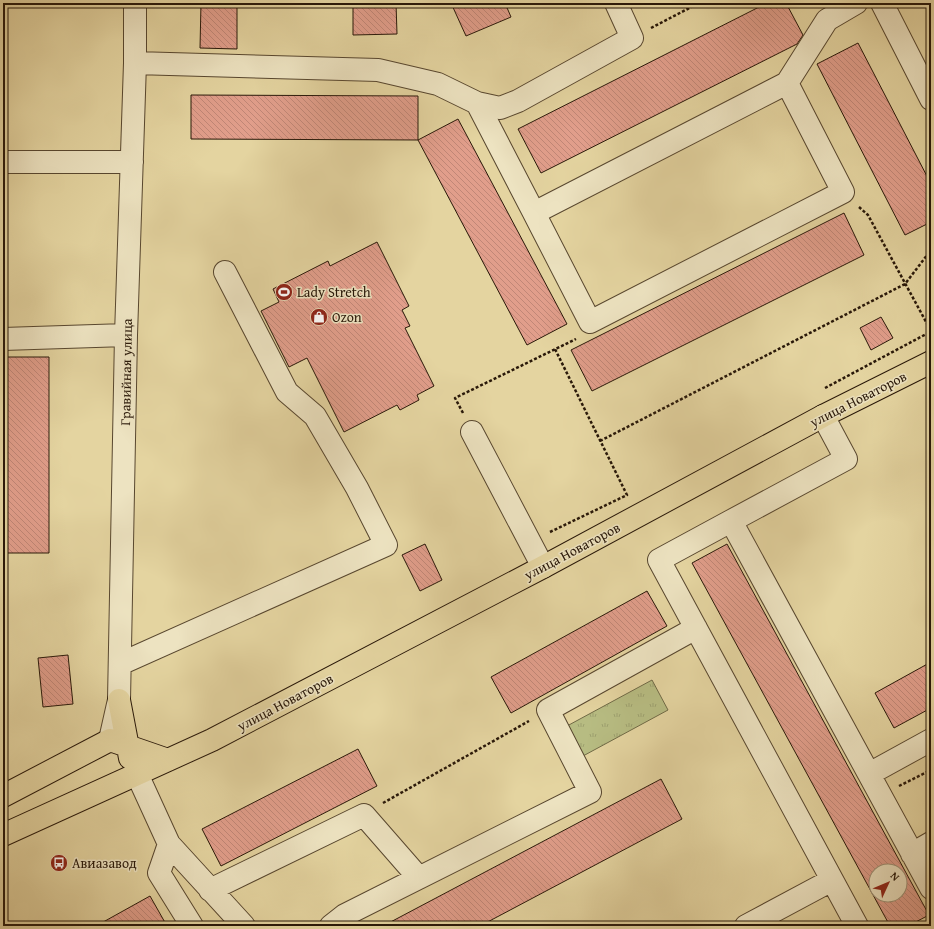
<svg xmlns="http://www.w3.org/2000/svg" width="934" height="929" font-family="'Gentium Book Plus',serif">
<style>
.park{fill:url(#park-tufts);stroke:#706a46}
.building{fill:url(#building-back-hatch);stroke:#291809;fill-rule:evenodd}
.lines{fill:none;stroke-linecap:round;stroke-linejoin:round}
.minor-casing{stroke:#58472f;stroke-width:24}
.major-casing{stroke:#291809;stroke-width:24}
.path{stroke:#291809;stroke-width:2.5;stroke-dasharray:3 2;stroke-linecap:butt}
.minor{stroke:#ede3c1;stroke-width:22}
.major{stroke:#e4d4a0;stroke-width:22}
.labels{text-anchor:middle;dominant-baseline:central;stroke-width:3;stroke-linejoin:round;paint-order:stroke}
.poi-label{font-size:14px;fill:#291809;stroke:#ede3c1;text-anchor:start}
.street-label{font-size:14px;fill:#291809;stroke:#ede3c1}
</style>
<defs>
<pattern id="park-tufts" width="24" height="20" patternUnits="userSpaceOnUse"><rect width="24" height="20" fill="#b7bc82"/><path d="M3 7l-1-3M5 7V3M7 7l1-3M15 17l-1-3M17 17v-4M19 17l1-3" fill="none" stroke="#9da16f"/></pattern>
<pattern id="building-back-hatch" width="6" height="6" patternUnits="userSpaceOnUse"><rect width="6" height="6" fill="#e19e8b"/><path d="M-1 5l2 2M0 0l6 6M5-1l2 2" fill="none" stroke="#c18777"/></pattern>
</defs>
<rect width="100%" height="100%" fill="#e4d4a0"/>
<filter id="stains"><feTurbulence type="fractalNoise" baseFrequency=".005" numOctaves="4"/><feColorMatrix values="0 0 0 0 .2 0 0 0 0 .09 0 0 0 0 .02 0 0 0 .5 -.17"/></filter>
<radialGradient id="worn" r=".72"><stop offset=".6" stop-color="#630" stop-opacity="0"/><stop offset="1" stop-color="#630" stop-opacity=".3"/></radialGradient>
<!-- park -->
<path class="park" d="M 652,680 L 668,710 L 583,756 L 567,726 Z"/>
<!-- building -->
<path class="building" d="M 201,3 L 237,3 L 237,49 L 200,48 Z
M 353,3 L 396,3 L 397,34 L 353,35 Z
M 451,3 L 505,3 L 511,17 L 466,36 Z
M 767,3 L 786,3 L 803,35 L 797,44 L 541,173 L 518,129 Z
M 858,43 L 931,184 L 931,222 L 905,235 L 817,64 Z
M 191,95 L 418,96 L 418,140 L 191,139 Z
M 458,119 L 567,324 L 527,345 L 418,140 Z
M 844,213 L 864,255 L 592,391 L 571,350 Z
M 377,242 L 409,306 L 402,310 L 410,326 L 405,328 L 434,386 L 417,395 L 419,400 L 400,410 L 397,405 L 344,432 L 307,358 L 289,367 L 261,311 L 279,302 L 273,289 L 328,261 L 330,266 Z
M 881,317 L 893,338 L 871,350 L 860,328 Z
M 3,357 L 49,357 L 49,553 L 3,553 Z
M 425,544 L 442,580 L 420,591 L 402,555 Z
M 727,544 L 929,915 L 908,926 L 890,926 L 692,563 ZM 876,871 L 900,871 L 900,895 L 876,895 Z
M 647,591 L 667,626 L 511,713 L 491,677 Z
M 68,655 L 73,704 L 43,707 L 38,658 Z
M 931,662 L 931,708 L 894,728 L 875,693 Z
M 358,749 L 377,786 L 221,866 L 202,829 Z
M 661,779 L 682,819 L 480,926 L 383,926 Z
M 150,896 L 167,926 L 96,926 Z"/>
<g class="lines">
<defs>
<path id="minor" d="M 882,3 L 931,99
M 135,63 L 378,70 L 438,84 L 477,103 L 500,108 L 518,101 L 632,38 L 616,3
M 477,103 L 534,213 L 787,83 L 827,20 L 856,3
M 3,162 L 132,162
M 534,213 L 590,322 L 843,192 L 787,83
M 3,339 L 126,335
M 823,416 L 846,459 L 731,521 L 931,888
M 472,432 L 543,567
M 731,521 L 659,560 L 857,926
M 120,664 L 386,545 L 357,488 L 315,416 L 287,392 L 225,272
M 110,740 L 119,700 L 126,335 L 135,63 L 135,3
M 137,774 L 169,844 L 244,926
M 869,774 L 931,740
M 169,844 L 159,873 L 192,926
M 912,854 L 931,843
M 210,890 L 364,815 L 419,878
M 331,926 L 345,915 L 590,792 L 548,710 L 696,628
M 746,926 L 832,880"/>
<path id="major" d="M 119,700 L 130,758
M 3,796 L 110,740 L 168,760
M 3,835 L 212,740 L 543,567 L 823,416 L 931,362"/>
</defs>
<!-- minor casing -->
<use href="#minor" class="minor-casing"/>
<!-- major casing -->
<use href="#major" class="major-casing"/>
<!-- path -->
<path class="path" d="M 651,28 L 699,3
M 859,207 L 868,215 L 931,331
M 825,388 L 930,332
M 463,413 L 455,398 L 576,339
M 600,441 L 905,284 L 931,250
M 550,532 L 627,495 L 555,349
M 899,786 L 931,770
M 383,803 L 529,721"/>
<!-- minor -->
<use href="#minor" class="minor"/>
<!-- major -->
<use href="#major" class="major"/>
</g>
<!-- icons -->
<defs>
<symbol id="stadium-disc" viewBox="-11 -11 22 22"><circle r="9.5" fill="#8f2418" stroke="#ede3c1"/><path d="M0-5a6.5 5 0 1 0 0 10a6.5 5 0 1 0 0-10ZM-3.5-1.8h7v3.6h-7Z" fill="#fff"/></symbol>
<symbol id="shop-disc" viewBox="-11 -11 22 22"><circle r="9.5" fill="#8f2418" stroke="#ede3c1"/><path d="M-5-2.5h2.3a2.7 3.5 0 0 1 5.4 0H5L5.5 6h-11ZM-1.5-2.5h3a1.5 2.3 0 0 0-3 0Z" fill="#fff"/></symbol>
<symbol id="bus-disc" viewBox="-11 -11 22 22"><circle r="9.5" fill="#8f2418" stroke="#ede3c1"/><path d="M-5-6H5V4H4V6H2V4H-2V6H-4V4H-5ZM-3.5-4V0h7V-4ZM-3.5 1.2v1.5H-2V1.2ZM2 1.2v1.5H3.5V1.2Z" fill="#fff"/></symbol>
</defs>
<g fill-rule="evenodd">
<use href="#stadium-disc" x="274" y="282" width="20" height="20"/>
<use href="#shop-disc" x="309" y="307" width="20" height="20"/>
<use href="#bus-disc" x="49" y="853" width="20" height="20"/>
</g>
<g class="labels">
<!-- poi labels -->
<g class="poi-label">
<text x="297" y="292">Lady Stretch</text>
<text x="332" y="317">Ozon</text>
<text x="72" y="863">Авиазавод</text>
</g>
<!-- street labels -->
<g class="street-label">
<text transform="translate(126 372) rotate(-89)">Гравийная улица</text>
<text transform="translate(858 399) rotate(-27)">улица Новаторов</text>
<text transform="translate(572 551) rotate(-28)">улица Новаторов</text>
<text transform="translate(285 702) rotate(-28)">улица Новаторов</text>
</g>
</g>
<!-- margin -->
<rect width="934" height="929" fill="none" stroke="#e4d4a0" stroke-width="16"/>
<rect x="4" y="4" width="926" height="921" fill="none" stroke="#291809" stroke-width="2"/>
<rect x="8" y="8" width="918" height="913" fill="none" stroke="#291809"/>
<!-- north arrow -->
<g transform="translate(888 883) rotate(46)"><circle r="19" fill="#ede3c1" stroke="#9f9277"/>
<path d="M0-3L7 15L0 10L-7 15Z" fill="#8f2418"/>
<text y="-6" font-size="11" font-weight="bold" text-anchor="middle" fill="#291809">N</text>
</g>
<rect width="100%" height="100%" filter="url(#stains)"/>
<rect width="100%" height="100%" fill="url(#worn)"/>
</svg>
